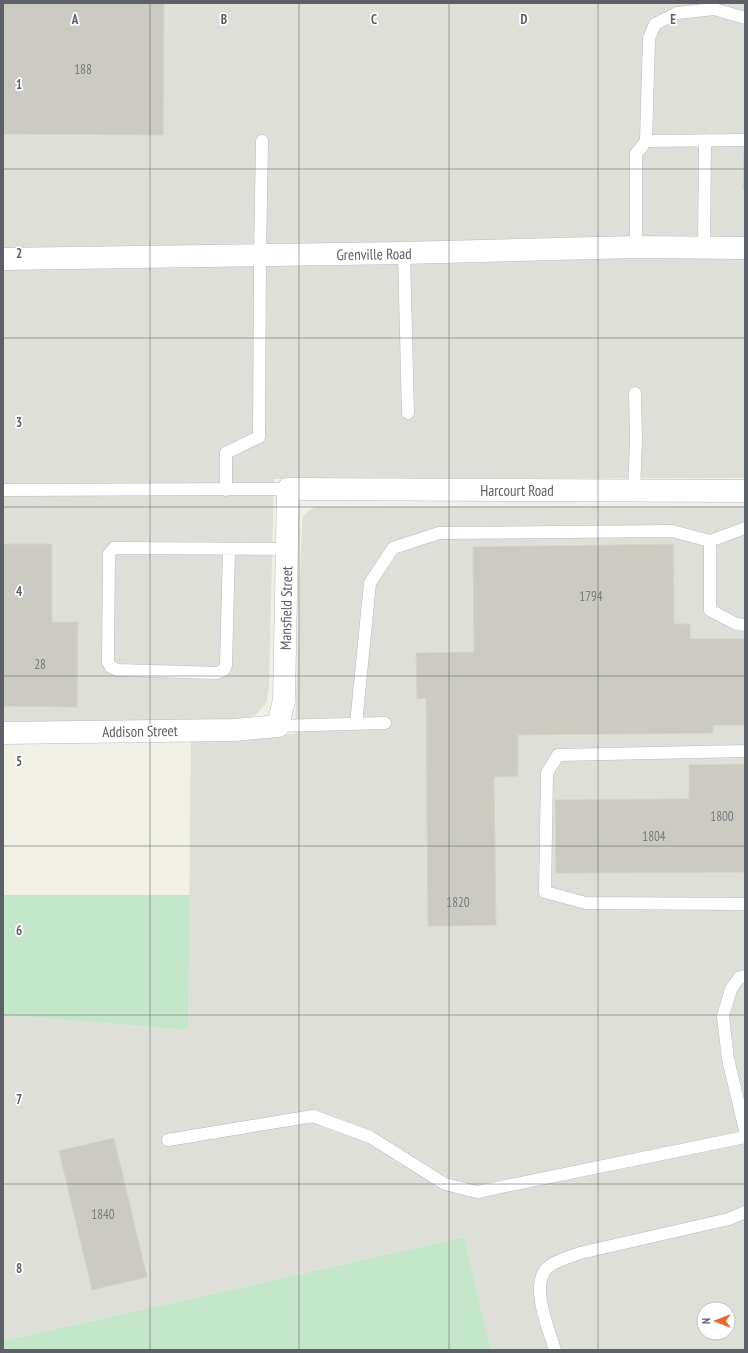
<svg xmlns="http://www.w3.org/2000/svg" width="748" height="1353" font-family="'PT Sans Narrow',sans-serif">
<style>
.industrial{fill:#dfdfd9;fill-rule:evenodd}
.green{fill:#c4e7cc}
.building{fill:#cbcbc3;stroke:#d5d3c5}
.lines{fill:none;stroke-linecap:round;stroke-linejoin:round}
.lane-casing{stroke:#b9bac0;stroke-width:13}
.street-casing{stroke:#b9bac0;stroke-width:23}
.lane{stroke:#fff;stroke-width:12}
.street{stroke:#fff;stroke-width:22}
.grid{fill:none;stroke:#5e6067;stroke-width:1;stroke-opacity:0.55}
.labels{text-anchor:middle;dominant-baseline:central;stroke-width:3.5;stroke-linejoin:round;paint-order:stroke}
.number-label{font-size:13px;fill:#797b7e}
.street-label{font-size:15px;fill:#5e6067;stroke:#fff}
.grid-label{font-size:13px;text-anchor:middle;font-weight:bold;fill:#5e6067;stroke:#fff;stroke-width:3.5;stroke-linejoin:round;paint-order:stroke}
</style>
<rect width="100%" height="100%" fill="#f0f0e7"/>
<!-- industrial -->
<path class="industrial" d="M 3,3 L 745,3 L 745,478 L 274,479 L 269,686 L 266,704 L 255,715 L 236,721 L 3,724 Z
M 745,506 L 745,1350 L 491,1350 L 464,1237 L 3,1341 L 3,1015 L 188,1030 L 191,740 L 226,740 L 295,734 L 302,525 L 303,517 L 308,511 L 315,507 ZM 704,1309 L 728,1309 L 728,1333 L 704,1333 Z"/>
<!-- green -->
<path class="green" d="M 3,895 L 190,895 L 188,1030 L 3,1015 Z
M 464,1237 L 491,1350 L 3,1350 L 3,1341 Z"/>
<!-- building -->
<path class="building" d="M 3,3 L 164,3 L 163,135 L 3,134 Z
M 744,151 L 745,151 L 745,190 L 743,190 Z
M 3,544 L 52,544 L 52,622 L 78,622 L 77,707 L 3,706 Z
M 673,544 L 674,624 L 690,624 L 690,639 L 745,639 L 745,725 L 713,725 L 713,733 L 518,735 L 518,776 L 494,777 L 496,925 L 428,926 L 426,698 L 417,699 L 416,653 L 474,652 L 473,547 Z
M 745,764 L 745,872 L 556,873 L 555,800 L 689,799 L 689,765 Z
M 114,1138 L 147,1277 L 92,1290 L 59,1151 Z"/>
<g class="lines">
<defs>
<path id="lane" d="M 646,141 L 649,38 L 655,24 L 677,13 L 714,9 L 745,18
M 636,247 L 636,154 L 646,141 L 745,140
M 704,247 L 705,140
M 404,253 L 408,413
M 3,490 L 288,489
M 226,490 L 226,453 L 259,437 L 260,256 L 262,141
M 634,491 L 636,440 L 635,393
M 745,528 L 710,541 L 710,610 L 736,624 L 745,625
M 229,549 L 226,665 L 224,670 L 217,673 L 118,670 L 111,667 L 108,662 L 109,554 L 114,548 L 288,549
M 356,724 L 370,583 L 393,548 L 439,533 L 672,531 L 710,541
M 278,726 L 385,723
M 745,751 L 558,755 L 547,773 L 545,892 L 586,903 L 745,904
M 745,976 L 739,978 L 731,989 L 723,1016 L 728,1059 L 745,1130
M 168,1140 L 313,1116 L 370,1137 L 445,1184 L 477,1192 L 745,1137
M 555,1350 C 549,1330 529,1284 548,1267 C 557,1260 570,1257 580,1253 L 729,1219 L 745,1212"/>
<path id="street" d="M 3,259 L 404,253 L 636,247 L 745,248
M 3,733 L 234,730 L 278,726 L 284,700 L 288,489 L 745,491"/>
</defs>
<!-- lane casing -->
<use href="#lane" class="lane-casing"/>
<!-- street casing -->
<use href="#street" class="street-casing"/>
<!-- lane -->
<use href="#lane" class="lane"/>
<!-- street -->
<use href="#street" class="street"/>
</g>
<!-- grid -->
<path class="grid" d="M 150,3 L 150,1350M 299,3 L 299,1350M 449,3 L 449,1350M 598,3 L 598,1350M 3,169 L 745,169M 3,338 L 745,338M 3,507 L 745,507M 3,676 L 745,676M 3,846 L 745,846M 3,1015 L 745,1015M 3,1184 L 745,1184"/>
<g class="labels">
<!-- number labels -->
<g class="number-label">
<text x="83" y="69">188</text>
<text x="591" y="596">1794</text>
<text x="40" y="664">28</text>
<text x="722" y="816">1800</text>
<text x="654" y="836">1804</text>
<text x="458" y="902">1820</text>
<text x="103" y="1214">1840</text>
</g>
<!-- street labels -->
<g class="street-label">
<text transform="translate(374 254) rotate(-1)">Grenville Road</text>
<text x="517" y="490">Harcourt Road</text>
<text transform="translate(286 608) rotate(-89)">Mansfield Street</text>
<text transform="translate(140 731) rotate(-1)">Addison Street</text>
</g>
</g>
<g class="grid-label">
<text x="75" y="24">A</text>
<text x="224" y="24">B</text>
<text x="374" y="24">C</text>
<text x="524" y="24">D</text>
<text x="673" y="24">E</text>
<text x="19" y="89">1</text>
<text x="19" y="258">2</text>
<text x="19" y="427">3</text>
<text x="19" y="596">4</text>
<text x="19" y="766">5</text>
<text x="19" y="935">6</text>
<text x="19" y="1104">7</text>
<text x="19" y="1273">8</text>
</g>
<!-- border -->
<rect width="748" height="1353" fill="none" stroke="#5e6067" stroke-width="8"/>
<!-- north arrow -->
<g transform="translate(716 1321) rotate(270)"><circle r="19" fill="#ffffff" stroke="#bfbfc2"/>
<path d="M0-3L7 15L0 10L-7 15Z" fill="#e66937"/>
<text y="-6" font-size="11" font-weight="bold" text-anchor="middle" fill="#5e6067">N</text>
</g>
</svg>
